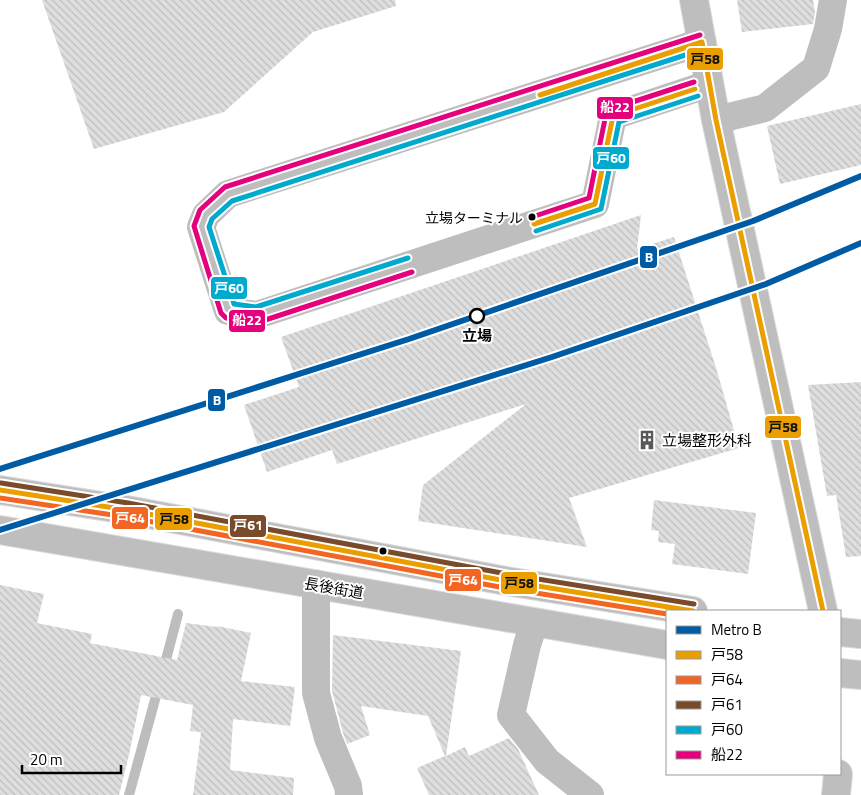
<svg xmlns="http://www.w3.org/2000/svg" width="861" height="795" font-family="'Titillium Web','Noto Sans JP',sans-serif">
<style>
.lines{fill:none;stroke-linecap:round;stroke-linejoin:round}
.stream{stroke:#bdbdbd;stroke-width:10}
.building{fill:url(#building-back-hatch)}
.major-casing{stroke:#dbdbdb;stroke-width:30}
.minor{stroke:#bebebe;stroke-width:28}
.major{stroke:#bebebe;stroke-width:28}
.bus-1-casing{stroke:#fff;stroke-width:9}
.bus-2-casing{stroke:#fff;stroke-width:9}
.bus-3-casing{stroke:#fff;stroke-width:9}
.bus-4-casing{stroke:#fff;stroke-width:9}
.bus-5-casing{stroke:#fff;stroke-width:9}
.bus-1{stroke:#eb9e00;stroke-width:5}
.bus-2{stroke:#f26522;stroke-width:5}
.bus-3{stroke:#7a4b2a;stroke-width:5}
.bus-4{stroke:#00a9ce;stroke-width:5}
.bus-5{stroke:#e5007d;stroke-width:5}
.metro-1-casing{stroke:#fff;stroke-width:10}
.metro-1{stroke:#005ba5;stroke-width:6}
.bus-dot{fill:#000;stroke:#fff;stroke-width:2}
.stop-dot{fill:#fff;stroke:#000;stroke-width:2.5}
.labels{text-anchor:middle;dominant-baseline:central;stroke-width:4;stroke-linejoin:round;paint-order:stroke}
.bus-label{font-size:14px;fill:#000;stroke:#fff;text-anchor:end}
.stop-label{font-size:15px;font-weight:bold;fill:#000;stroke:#fff}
.poi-label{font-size:15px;fill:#000;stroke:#fff;text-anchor:start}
.street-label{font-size:15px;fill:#000;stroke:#fff}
.line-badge{stroke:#fff;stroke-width:2}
.badge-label{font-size:14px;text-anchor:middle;font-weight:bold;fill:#fff}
.pale-badge-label{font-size:14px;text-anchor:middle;font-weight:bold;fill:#111}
</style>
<defs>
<pattern id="building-back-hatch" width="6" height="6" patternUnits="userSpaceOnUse" patternTransform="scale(1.25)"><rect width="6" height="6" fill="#dedede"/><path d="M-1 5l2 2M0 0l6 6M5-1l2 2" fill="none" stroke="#bdbdbd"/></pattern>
</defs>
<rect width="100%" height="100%" fill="#fff"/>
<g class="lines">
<!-- stream -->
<path class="stream" d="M 163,671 L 178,614
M 129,795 L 159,685"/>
</g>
<!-- building -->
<path class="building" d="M 42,0 L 395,0 L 396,6 L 313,32 L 224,112 L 94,149 Z
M 737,0 L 813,0 L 815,12 L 813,24 L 742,32 Z
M 861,104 L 861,165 L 780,184 L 767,126 Z
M 641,215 L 637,249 L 674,237 L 717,371 L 739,448 L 569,498 L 587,547 L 418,521 L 423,485 L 526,404 L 337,464 L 332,450 L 267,472 L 244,405 L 299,387 L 281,337 Z
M 861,382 L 861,556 L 846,557 L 836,495 L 827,496 L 808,385 Z
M 654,500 L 756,513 L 748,574 L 672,564 L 675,544 L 658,542 L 659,531 L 651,530 Z
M 0,585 L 44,594 L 37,623 L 92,634 L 90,643 L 177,660 L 186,623 L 217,627 L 217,626 L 251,633 L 241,681 L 295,687 L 290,726 L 233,719 L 230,770 L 294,778 L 293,795 L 193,795 L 201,732 L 190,731 L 193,705 L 141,695 L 129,755 L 119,795 L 0,795 Z
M 333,635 L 461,651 L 446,756 L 465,747 L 469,756 L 509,738 L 518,749 L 539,795 L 429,795 L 417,768 L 445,756 L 428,716 L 361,706 L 370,735 L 347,744 L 343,733 L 332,691 Z"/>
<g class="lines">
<defs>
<path id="major" d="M 694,0 L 716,120 L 823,611
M 0,490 L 127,510 L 506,581 L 693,611
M 0,530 L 667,645
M 840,632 L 861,634
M 840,673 L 861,675
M 836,795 L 838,774"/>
</defs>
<!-- major casing -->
<use href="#major" class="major-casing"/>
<!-- minor -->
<path class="minor" d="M 702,42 L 228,194 L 206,215 L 201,227 L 228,311 L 257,315 L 595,204 L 613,116 L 709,84
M 716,120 L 765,108 L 816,68 L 828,29 L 833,0
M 316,584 L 316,693 L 328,738 L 348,786 L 349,795
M 534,623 L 527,645 L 511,715 L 547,761 L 590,795"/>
<!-- major -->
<use href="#major" class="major"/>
<defs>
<path id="bus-1" d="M 540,95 L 702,42 L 716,120 L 823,611
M 534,224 L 595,204 L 613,116 L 695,89
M 0,490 L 127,510 L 506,581 L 693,611"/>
<path id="bus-2" d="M 0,498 L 126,517 L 505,588 L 667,614"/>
<path id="bus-3" d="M 1,483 L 128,503 L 507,574 L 694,604"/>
<path id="bus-4" d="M 536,231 L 601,209 L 619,122 L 698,96
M 408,258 L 256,307 L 234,304 L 209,227 L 212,219 L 232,201 L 704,49"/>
<path id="bus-5" d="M 532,217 L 589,198 L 606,114 L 608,110 L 694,82
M 412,272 L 259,322 L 226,318 L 221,313 L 194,226 L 200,210 L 225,187 L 700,35"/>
</defs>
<!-- bus-1 casing -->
<use href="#bus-1" class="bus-1-casing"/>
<!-- bus-2 casing -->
<use href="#bus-2" class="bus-2-casing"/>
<!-- bus-3 casing -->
<use href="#bus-3" class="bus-3-casing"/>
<!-- bus-4 casing -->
<use href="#bus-4" class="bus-4-casing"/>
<!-- bus-5 casing -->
<use href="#bus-5" class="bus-5-casing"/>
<!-- bus-1 -->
<use href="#bus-1" class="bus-1"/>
<!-- bus-2 -->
<use href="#bus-2" class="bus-2"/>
<!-- bus-3 -->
<use href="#bus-3" class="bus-3"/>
<!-- bus-4 -->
<use href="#bus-4" class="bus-4"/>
<!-- bus-5 -->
<use href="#bus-5" class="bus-5"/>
<defs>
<path id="metro-1" d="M 0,469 L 409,339 L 753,221 L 861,176
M 0,530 L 552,357 L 766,284 L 861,243"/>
</defs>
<!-- metro-1 casing -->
<use href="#metro-1" class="metro-1-casing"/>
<!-- metro-1 -->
<use href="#metro-1" class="metro-1"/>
</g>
<!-- icons -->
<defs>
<symbol id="building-bare" viewBox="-9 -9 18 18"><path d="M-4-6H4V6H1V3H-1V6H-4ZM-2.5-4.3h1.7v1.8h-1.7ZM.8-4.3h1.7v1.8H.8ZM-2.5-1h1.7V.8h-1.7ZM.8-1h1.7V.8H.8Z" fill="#595959" stroke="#fff" stroke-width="2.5" paint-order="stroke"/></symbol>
</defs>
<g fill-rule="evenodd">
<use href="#building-bare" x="633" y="426" width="28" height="28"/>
</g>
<!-- markers -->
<g class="bus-dot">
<circle cx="532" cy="217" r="4.5"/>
<circle cx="383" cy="551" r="4.5"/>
</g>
<circle class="stop-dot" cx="477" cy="316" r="7"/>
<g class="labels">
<!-- bus labels -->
<g class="bus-label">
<text x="523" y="217">立場ターミナル</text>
</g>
<!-- stop labels -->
<g class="stop-label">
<text x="477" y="335">立場</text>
</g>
<!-- poi labels -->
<g class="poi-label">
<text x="662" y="440">立場整形外科</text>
</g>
<!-- street labels -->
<g class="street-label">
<text transform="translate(334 588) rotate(10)">長後街道</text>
</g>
</g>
<g class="line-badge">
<rect x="686" y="47" width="38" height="24" rx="5" fill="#eb9e00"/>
<rect x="596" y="96" width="38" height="24" rx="5" fill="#e5007d"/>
<rect x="592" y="146" width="38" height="24" rx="5" fill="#00a9ce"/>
<rect x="639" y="245" width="19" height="24" rx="5" fill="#005ba5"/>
<rect x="210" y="276" width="38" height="24" rx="5" fill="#00a9ce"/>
<rect x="228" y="309" width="38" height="24" rx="5" fill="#e5007d"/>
<rect x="207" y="388" width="19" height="24" rx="5" fill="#005ba5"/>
<rect x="764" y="415" width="38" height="24" rx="5" fill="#eb9e00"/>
<rect x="111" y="506" width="38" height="24" rx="5" fill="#f26522"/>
<rect x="154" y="507" width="39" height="24" rx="5" fill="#eb9e00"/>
<rect x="229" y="514" width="38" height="24" rx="5" fill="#7a4b2a"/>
<rect x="444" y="568" width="38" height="24" rx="5" fill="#f26522"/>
<rect x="500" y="571" width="38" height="24" rx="5" fill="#eb9e00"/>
</g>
<g class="badge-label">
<text x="615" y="112">船22</text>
<text x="611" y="163">戸60</text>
<text x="649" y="262">B</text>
<text x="229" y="293">戸60</text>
<text x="247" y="325">船22</text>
<text x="217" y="405">B</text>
<text x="130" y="523">戸64</text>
<text x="248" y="530">戸61</text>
<text x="463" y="585">戸64</text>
</g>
<g class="pale-badge-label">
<text x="705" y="64">戸58</text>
<text x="783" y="432">戸58</text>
<text x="174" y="524">戸58</text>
<text x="519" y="588">戸58</text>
</g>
<!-- legend -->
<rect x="666" y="610" width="175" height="165" fill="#ffffff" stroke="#999999"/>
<rect x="676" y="626" width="25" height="8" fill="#005ba5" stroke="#999999"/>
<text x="711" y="635" font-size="15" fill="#000000">Metro B</text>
<rect x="676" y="651" width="25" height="8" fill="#eb9e00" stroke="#999999"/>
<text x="711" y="660" font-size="15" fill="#000000">戸58</text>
<rect x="676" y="676" width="25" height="8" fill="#f26522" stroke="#999999"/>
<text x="711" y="685" font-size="15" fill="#000000">戸64</text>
<rect x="676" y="701" width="25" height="8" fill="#7a4b2a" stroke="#999999"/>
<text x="711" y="710" font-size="15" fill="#000000">戸61</text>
<rect x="676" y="726" width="25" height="8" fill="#00a9ce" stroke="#999999"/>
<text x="711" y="735" font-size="15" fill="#000000">戸60</text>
<rect x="676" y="751" width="25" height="8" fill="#e5007d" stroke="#999999"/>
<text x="711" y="760" font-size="15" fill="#000000">船22</text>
<!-- scale -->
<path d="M22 765v8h99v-8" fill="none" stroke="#000000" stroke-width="2.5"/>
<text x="30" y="765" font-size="15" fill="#000000" stroke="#ffffff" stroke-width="4" paint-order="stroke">20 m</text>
</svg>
